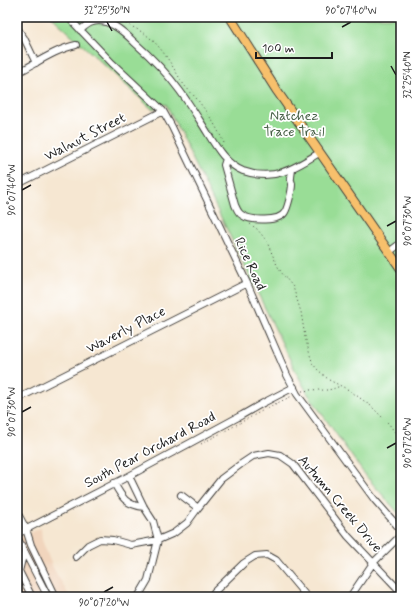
<svg xmlns="http://www.w3.org/2000/svg" width="418" height="614" font-family="Mynerve,sans-serif">
<style>
.built{fill:#f1d5bd}
.green{fill:#99dd96;stroke:#5a7c59}
.lines{fill:none;stroke-linecap:round;stroke-linejoin:round}
.minor-casing{stroke:#3d3a37;stroke-width:8}
.major-casing{stroke:#3d3a37;stroke-width:10}
.path{stroke:#3d3a37;stroke-width:1;stroke-dasharray:1 3;stroke-linecap:butt}
.minor{stroke:#fff;stroke-width:6}
.major{stroke:#f7c06c;stroke-width:8}
.ticks{fill:none;stroke:#1c1c1c;stroke-width:1.5}
.labels{text-anchor:middle;dominant-baseline:central;stroke-width:3.5;stroke-linejoin:round;paint-order:stroke}
.park-label{font-size:14px;fill:#486047;stroke:#fff}
.street-label{font-size:14px;fill:#1c1c1c;stroke:#fff}
.neatline{fill:none;stroke:#1c1c1c;stroke-width:1.5}
.ticks-label{font-size:10px;text-anchor:middle;fill:#1c1c1c}
</style>
<rect width="100%" height="100%" fill="#fff"/>
<filter id="ink" filterUnits="userSpaceOnUse"><feTurbulence type="fractalNoise" baseFrequency=".025" numOctaves="2"/><feDisplacementMap in="SourceGraphic" scale="8" xChannelSelector="R" yChannelSelector="G"/><feConvolveMatrix kernelMatrix="1 2 1 2 8 2 1 2 1" color-interpolation-filters="sRGB"/></filter>
<filter id="wash" filterUnits="userSpaceOnUse"><feTurbulence type="fractalNoise" baseFrequency=".012" numOctaves="4" result="noise"/><feDisplacementMap in="SourceGraphic" scale="16" xChannelSelector="R" yChannelSelector="G"/><feGaussianBlur stdDeviation="0.9" result="paint"/><feColorMatrix in="noise" values="0 0 0 0 0 0 0 0 0 0 0 0 0 0 0 0 0 1.4 0 .05"/><feComposite in="paint" operator="in"/></filter>
<g filter="url(#wash)">
<rect width="100%" height="100%" fill="#f6e7d2"/>
<!-- built -->
<path class="built" d="M 41,528 L 42,540 L 52,566 L 70,597 L 17,597 L 17,539 Z"/>
<!-- green -->
<path class="green" d="M 52,17 L 401,17 L 401,516 L 365,475 L 308,394 L 297,374 L 166,104 L 152,109 Z"/>
</g>
<g filter="url(#ink)">
<g class="lines">
<defs>
<path id="minor" d="M 68,17 L 112,63 L 158,106 L 163,111 L 172,127 L 247,283 L 287,375 L 297,394 L 374,499 L 401,530
M 17,28 L 24,38 L 36,63
M 80,30 C 83,28 86,25 90,23 C 106,15 124,32 134,42 C 151,57 167,73 180,91 C 188,102 195,113 202,124 C 213,141 223,163 243,171 C 274,182 295,168 319,153
M 17,73 C 35,64 56,49 76,45
M 226,159 L 224,165 L 235,205 C 237,209 238,213 242,215 C 250,221 280,222 285,212 C 288,207 292,190 292,184 C 292,182 290,180 291,178 C 291,175 292,172 292,169
M 17,181 L 18,184 L 163,111
M 389,252 L 401,243
M 17,399 L 247,283
M 129,476 L 144,507 L 153,521 L 158,540 L 148,580 L 138,597
M 114,483 C 122,498 126,505 144,507
M 181,495 L 198,508
M 17,512 L 26,529 L 31,545 L 56,597
M 17,534 L 129,476 L 242,415 L 263,403 L 294,387
M 17,537 L 48,597
M 24,552 L 19,571 L 32,597
M 76,557 L 88,545 L 100,539 L 113,540 L 131,545 L 158,540 L 174,533 L 187,523 L 198,508 L 221,479 L 241,464 L 253,456 L 269,453 L 280,455 L 293,464 L 348,536 L 401,592
M 212,597 L 214,592 L 244,563 L 255,556 L 267,555 L 276,560 L 307,597
M 350,597 L 373,563 L 401,535"/>
<path id="major" d="M 230,17 L 277,91 L 401,269"/>
</defs>
<!-- minor casing -->
<use href="#minor" class="minor-casing"/>
<!-- major casing -->
<use href="#major" class="major-casing"/>
<!-- path -->
<path class="path" d="M 116,17 C 126,25 140,29 150,38 C 165,51 173,68 184,85 C 190,92 197,98 202,106 C 211,117 218,130 224,143 L 221,146
M 250,224 L 257,229 L 266,240 L 277,265 L 281,272 L 293,287 L 301,312 L 305,337 L 310,355 L 313,364 L 317,369 L 329,380 L 349,390 L 371,406 L 389,424 L 401,441
M 302,391 C 307,391 312,389 316,390 C 327,390 329,391 340,386
M 201,444 L 271,406 L 292,396"/>
<!-- minor -->
<use href="#minor" class="minor"/>
<!-- major -->
<use href="#major" class="major"/>
</g>
</g>
<!-- ticks -->
<path class="ticks" d="M 107,22 L 112,31M 342,27 L 351,22M 391,66 L 396,75M 22,190 L 31,185M 387,226 L 396,221M 22,412 L 31,407M 387,448 L 396,443M 104,592 L 113,587"/>
<g class="labels">
<!-- park labels -->
<g class="park-label">
<text x="294" y="116">Natchez<tspan x="294" dy="16">Trace Trail</tspan></text>
</g>
<!-- street labels -->
<g class="street-label">
<text transform="translate(85 137) rotate(-27)">Walnut Street</text>
<text transform="translate(250 264) rotate(65)">Rice Road</text>
<text transform="translate(126 330) rotate(-27)">Waverly Place</text>
<text transform="translate(150 450) rotate(-28)">South Pear Orchard Road</text>
<text transform="translate(340 504) rotate(50)">Autumn Creek Drive</text>
</g>
</g>
<!-- margin -->
<rect width="418" height="614" fill="none" stroke="#fff" stroke-width="44"/>
<!-- scale -->
<path d="M256 52v6h76v-6" fill="none" stroke="#1c1c1c" stroke-width="2"/>
<text x="262" y="52" font-size="12" fill="#1c1c1c" stroke="#ffffff" stroke-width="3" paint-order="stroke">100 m</text>
<rect x="22" y="22" width="374" height="570" class="neatline"/>
<g class="ticks-label">
<text x="107" y="14">32°25'30"N</text>
<text x="351" y="14">90°07'40"W</text>
<text transform="translate(407 75) rotate(-90)" y="4">32°25'40"N</text>
<text transform="translate(11 190) rotate(-90)" y="4">90°07'40"W</text>
<text transform="translate(407 221) rotate(-90)" y="4">90°07'30"W</text>
<text transform="translate(11 412) rotate(-90)" y="4">90°07'30"W</text>
<text transform="translate(407 443) rotate(-90)" y="4">90°07'20"W</text>
<text x="104" y="606">90°07'20"W</text>
</g>
</svg>
